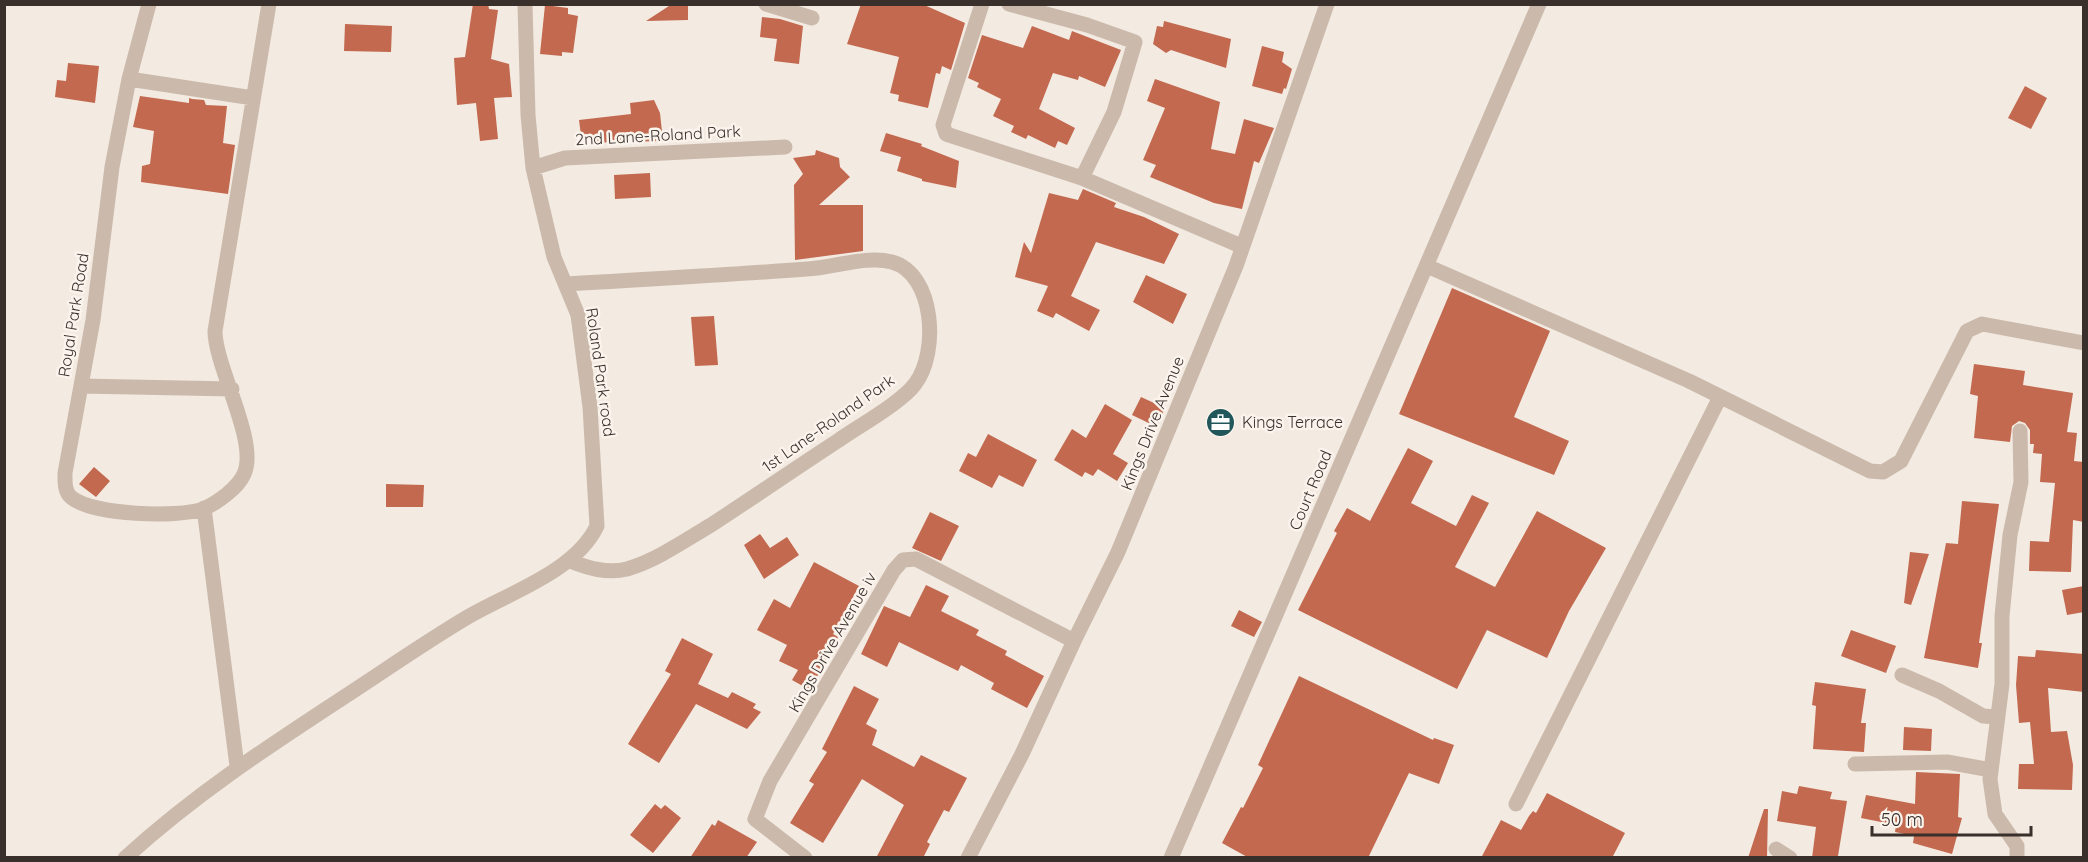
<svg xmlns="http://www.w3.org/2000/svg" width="2088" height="862" font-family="Quicksand,sans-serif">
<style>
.building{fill:#c2694f}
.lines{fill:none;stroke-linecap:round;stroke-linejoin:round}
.street{stroke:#cbbaac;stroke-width:15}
.labels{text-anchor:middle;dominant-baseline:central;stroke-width:5;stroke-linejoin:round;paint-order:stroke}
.street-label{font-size:16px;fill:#392f2b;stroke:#faf4ed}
.poi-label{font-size:16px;fill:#392f2b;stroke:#faf4ed;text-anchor:start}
</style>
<rect width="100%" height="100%" fill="#f3eae1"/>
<!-- building -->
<path class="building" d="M 473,4 L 488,4 L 489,9 L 498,10 L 491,59 L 509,64 L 512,97 L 494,98 L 498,139 L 480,141 L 476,103 L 457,105 L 454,58 L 465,57 Z
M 672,4 L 688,4 L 688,20 L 646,21 Z
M 861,4 L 922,4 L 965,23 L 951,70 L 942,66 L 940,74 L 936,73 L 928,108 L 898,101 L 899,95 L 890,93 L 899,57 L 847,44 Z
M 545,5 L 568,8 L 568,14 L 578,16 L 573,53 L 562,52 L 562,56 L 540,54 Z
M 762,17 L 780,19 L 803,26 L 799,64 L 774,61 L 777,39 L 760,37 Z
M 1164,21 L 1231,39 L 1226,68 L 1171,50 L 1166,53 L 1153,44 L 1157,26 L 1163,27 Z
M 345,24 L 392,26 L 391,52 L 344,51 Z
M 1032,26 L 1069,40 L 1072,31 L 1121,50 L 1105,87 L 1079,76 L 1078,80 L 1053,73 L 1039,109 L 1075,128 L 1067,145 L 1058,141 L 1055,148 L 1028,135 L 1026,139 L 1011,132 L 1014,126 L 993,116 L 1001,99 L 977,87 L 979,83 L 968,78 L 982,35 L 1023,48 Z
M 1262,46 L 1284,52 L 1282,62 L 1292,69 L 1286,89 L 1284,88 L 1282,94 L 1252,86 Z
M 68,63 L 99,66 L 95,103 L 55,97 L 57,80 L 66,81 Z
M 1155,79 L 1220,102 L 1211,149 L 1235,154 L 1244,119 L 1274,128 L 1259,163 L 1254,161 L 1242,209 L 1214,203 L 1150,177 L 1156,165 L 1143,160 L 1165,108 L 1147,101 Z
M 2025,86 L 2047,98 L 2031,129 L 2008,118 Z
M 140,96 L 189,103 L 189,98 L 192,99 L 204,100 L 206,105 L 227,106 L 223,143 L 235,145 L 228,194 L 141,182 L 142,166 L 150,164 L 154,131 L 133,127 Z
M 654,100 L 660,113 L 663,141 L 582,143 L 579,120 L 631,114 L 630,103 Z
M 886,133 L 922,144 L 921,146 L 959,161 L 956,188 L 922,181 L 922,179 L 897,171 L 901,157 L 880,151 Z
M 816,150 L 839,158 L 840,167 L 850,177 L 819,205 L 863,205 L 863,251 L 795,260 L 794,185 L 803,174 L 793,158 L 815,155 Z
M 650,173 L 651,197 L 615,199 L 614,175 Z
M 1083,189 L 1116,203 L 1114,207 L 1144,217 L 1179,234 L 1164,264 L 1096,242 L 1071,296 L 1100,310 L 1089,331 L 1056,313 L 1053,318 L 1037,311 L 1048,286 L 1015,277 L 1024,242 L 1031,253 L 1049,193 L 1078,200 Z
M 1146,275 L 1187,294 L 1173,324 L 1133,302 Z
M 1452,288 L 1550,331 L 1514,417 L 1569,441 L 1554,475 L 1399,414 Z
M 714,316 L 718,365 L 695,366 L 691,317 Z
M 1974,364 L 2025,371 L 2023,385 L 2073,393 L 2067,432 L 2077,433 L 2074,461 L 2084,462 L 2084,522 L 2073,520 L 2071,572 L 2029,571 L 2030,541 L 2049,542 L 2055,483 L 2040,482 L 2042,454 L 2033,453 L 2034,444 L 2030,444 L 2030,430 L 2025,423 L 2019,421 L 2012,426 L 2010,442 L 1974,438 L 1978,396 L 1970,394 Z
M 1141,397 L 1165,408 L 1157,427 L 1132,415 Z
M 1105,404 L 1132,420 L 1113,454 L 1128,463 L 1117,481 L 1098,469 L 1093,476 L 1085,472 L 1082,477 L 1054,460 L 1072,429 L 1086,438 Z
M 988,434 L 1037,460 L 1023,487 L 999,475 L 992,488 L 959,471 L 968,453 L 976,457 Z
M 1408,448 L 1433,461 L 1411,503 L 1456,526 L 1472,495 L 1489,503 L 1455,567 L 1495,587 L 1537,511 L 1606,548 L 1569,611 L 1547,658 L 1487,630 L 1457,689 L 1298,610 L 1337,533 L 1334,531 L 1347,508 L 1370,521 Z
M 94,467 L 110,481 L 96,497 L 79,484 Z
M 386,484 L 424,485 L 423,507 L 386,507 Z
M 1962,501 L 1999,504 L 1979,643 L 1982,643 L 1978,668 L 1924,658 L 1946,543 L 1958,544 Z
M 930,512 L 959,526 L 941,561 L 912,548 Z
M 760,534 L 770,548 L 787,537 L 799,555 L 764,579 L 744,545 Z
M 1910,552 L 1929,554 L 1911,605 L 1904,603 Z
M 814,562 L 859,586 L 833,634 L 838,637 L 810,690 L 792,680 L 798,670 L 779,661 L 787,645 L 757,630 L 774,599 L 790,608 Z
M 926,585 L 949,596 L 941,611 L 979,630 L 976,635 L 1007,651 L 1005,655 L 1044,676 L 1027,708 L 991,689 L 994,683 L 961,665 L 958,671 L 899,642 L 887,667 L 861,654 L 884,606 L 910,617 Z
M 2084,586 L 2084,612 L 2067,615 L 2062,590 Z
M 1239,610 L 1262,622 L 1254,637 L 1231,626 Z
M 1851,630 L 1896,646 L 1886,673 L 1841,656 Z
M 682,638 L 713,654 L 698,684 L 728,698 L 732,692 L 756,704 L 753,708 L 761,712 L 747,729 L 696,704 L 659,763 L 628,744 L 671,674 L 665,671 Z
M 2036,650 L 2084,654 L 2084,692 L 2048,688 L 2051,732 L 2067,731 L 2073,765 L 2072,790 L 2018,789 L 2019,764 L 2034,764 L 2030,722 L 2019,723 L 2016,685 L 2018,656 L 2035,657 Z
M 1299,676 L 1433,740 L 1434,738 L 1454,745 L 1439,784 L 1409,773 L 1368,858 L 1249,858 L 1222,843 L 1241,807 L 1243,808 L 1263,768 L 1258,765 Z
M 1815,682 L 1866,689 L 1861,723 L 1866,723 L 1864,752 L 1813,749 L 1816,706 L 1812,705 Z
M 854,686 L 879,699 L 866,724 L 877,730 L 872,745 L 914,767 L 921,755 L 967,778 L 949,812 L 944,810 L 927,842 L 930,844 L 923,858 L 876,858 L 904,805 L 862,779 L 823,843 L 790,823 L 814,784 L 809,781 L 827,752 L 822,749 Z
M 1904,727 L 1932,729 L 1931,751 L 1903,750 Z
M 1916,772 L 1960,774 L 1958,817 L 1962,818 L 1952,854 L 1913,843 L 1914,836 L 1895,832 L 1896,825 L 1861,818 L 1866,795 L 1915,804 Z
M 1799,786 L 1832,792 L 1830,799 L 1847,801 L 1838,856 L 1812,858 L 1816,827 L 1777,821 L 1782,791 L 1797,794 Z
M 1547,793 L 1625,833 L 1612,858 L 1481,858 L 1501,820 L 1521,830 L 1529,816 L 1533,811 L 1536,813 Z
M 655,804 L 661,809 L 665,805 L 681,818 L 653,853 L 630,835 Z
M 1764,809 L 1768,809 L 1767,858 L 1748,858 Z
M 718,820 L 757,842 L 746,858 L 690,858 L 712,824 L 715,826 Z"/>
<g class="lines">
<!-- street -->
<path class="street" d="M 149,4 L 129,79 L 112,167 L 93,320 L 65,473 C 65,481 64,492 72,498 C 94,515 177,518 203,509 C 217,503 238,488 244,474 C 259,442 215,367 215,331 L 269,4
M 766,4 L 812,18
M 982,4 L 943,125 L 946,134 L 1082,178
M 1009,4 L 1087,25 L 1135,42 L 1114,112 L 1082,178 L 1241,246
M 129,79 L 253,98
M 533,168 L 565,158 L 785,147
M 1427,266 L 1689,381 L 1870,471 L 1883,472 L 1901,461 L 1967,331 L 1982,324 L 2084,343
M 567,284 C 647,279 727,275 807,269 C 833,268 866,255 892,262 C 935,274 939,353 915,384 C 902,402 859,426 839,440 C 796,468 754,497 711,525 C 684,541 657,560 627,569 C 607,574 588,568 570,561
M 81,386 L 232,389
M 204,508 L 237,766
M 1902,675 L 1939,691 L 1983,716 L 1997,717
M 1855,764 L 1947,762 L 1991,770
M 1516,804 L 1720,397
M 1776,849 L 1790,858
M 125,858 C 194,795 266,748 344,697 C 384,671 424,643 466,618 C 508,593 575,572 597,526 L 590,407 L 578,315 L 554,257 L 533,168 L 528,115 L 525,4
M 805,858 L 755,819 L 770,781 L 894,570 L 903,560 L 916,559 L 1074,641 L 1118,552 L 1236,266 L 1327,4
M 968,858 L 1022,754 L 1074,641
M 1171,858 L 1539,4
M 2017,858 L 2017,846 L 1995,814 L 1990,779 L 2002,684 L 2002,616 L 2010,535 L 2021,482 L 2020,431"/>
</g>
<!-- icons -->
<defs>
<symbol id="office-disc" viewBox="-11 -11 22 22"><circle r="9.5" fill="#21575a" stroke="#faf4ed"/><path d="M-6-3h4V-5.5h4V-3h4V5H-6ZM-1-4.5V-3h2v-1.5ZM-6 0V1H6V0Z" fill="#fff"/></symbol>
</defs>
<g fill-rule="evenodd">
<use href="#office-disc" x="1204" y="406" width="33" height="33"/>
</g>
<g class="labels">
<!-- street labels -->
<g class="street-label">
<text transform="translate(658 135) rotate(-3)">2nd Lane-Roland Park</text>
<text transform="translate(73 315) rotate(-81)">Royal Park Road</text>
<text transform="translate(601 372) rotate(82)">Roland Park road</text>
<text transform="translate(828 423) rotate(-35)">1st Lane-Roland Park</text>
<text transform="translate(1152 423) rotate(-68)">Kings Drive Avenue</text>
<text transform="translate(1310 490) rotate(-67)">Court Road</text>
<text transform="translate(832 642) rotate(-60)">Kings Drive Avenue iv</text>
</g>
<!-- poi labels -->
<g class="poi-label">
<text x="1242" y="422">Kings Terrace</text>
</g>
</g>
<!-- border -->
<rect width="2088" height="862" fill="none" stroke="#392f2b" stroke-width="12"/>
<!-- scale -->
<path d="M1872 826v9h159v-9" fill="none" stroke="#392f2b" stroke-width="3"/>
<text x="1881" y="826" font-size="18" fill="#392f2b" stroke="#faf4ed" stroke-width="4.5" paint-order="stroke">50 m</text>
</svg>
